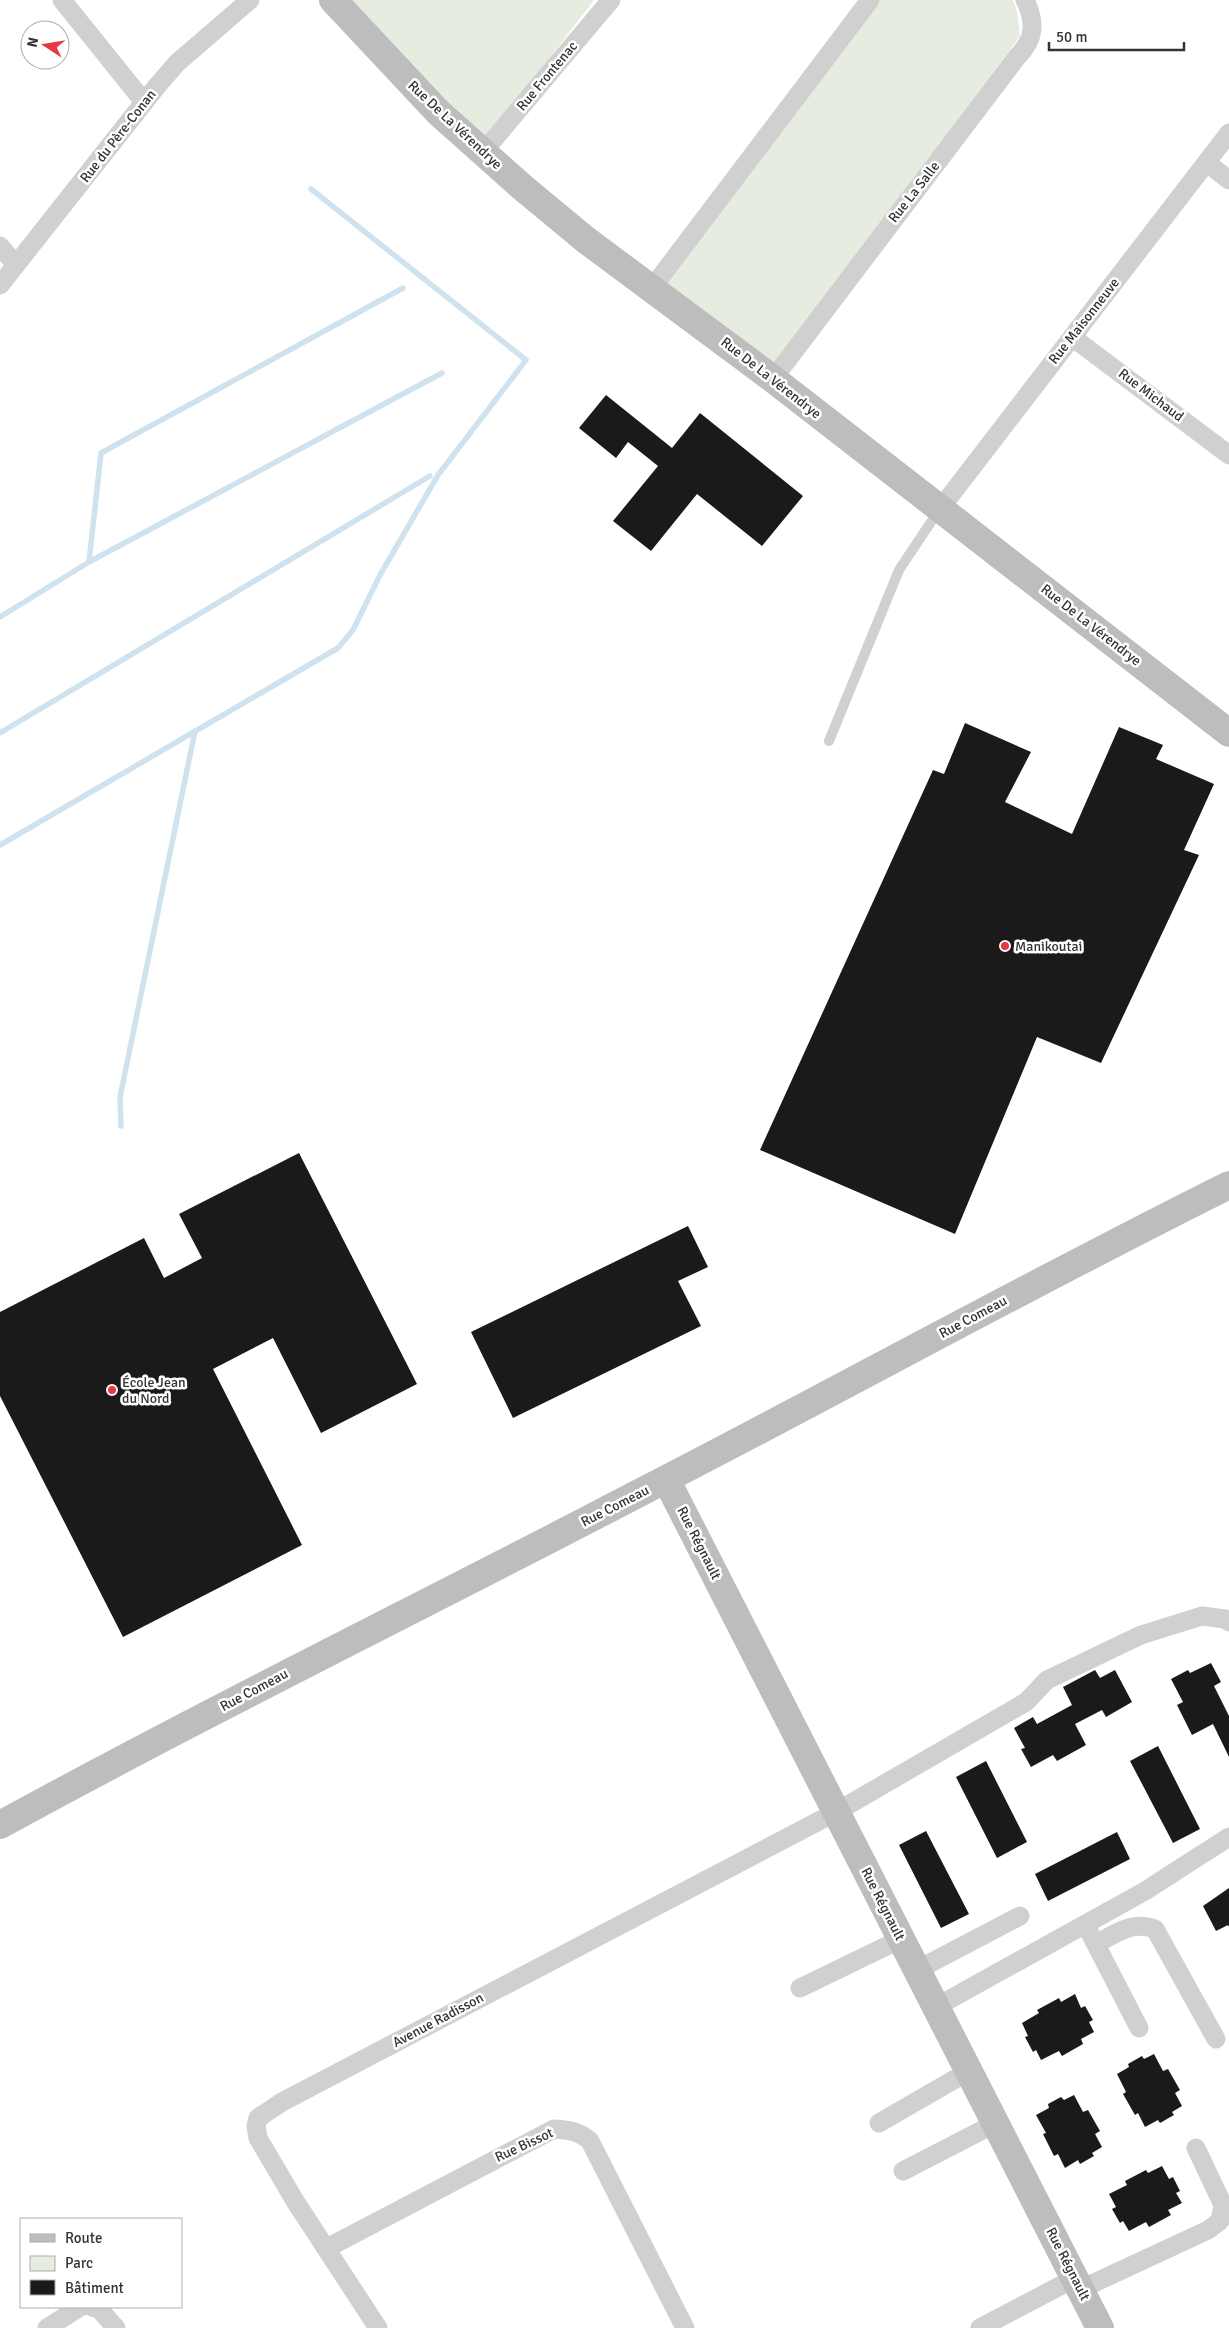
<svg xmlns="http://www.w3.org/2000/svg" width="1229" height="2328" font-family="Signika,sans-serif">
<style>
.green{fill:#e6ecdf}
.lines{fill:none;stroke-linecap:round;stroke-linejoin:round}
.stream{stroke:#cfe2ee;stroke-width:5.5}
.building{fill:#1a1a1a}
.lane{stroke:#d0d0d0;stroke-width:10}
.street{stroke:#d0d0d0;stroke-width:19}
.secondary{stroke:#bdbdbd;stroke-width:28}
.poi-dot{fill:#e63946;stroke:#fff;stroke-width:2}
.labels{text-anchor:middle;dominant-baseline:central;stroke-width:5;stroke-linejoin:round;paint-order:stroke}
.street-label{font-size:14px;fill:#333;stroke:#fff}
.poi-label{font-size:14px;fill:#333;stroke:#fff;text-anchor:start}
</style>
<rect width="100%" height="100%" fill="#fff"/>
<!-- green -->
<path class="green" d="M 326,0 L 594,0 L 476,154 Z
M 858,0 L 1013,0 L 1017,11 L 1020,36 L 769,375 L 648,283 Z"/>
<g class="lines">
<!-- stream -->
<path class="stream" d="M 89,562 L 101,453 L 403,288
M 0,617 L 89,562 L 442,373
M 0,733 L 430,476
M 0,845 L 338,648 L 353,630 L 380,575 L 438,475 L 526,360 L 311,189
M 121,1126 L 120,1097 L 195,731"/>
</g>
<!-- building -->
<path class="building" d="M 606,395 L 672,448 L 700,413 L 803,496 L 762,546 L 697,494 L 651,551 L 613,521 L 658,466 L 628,442 L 616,458 L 579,428 Z
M 965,723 L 1031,752 L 1005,802 L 1072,834 L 1119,727 L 1163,745 L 1156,759 L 1214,784 L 1184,850 L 1199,855 L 1101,1063 L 1037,1037 L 955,1234 L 760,1150 L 933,770 L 944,774 Z
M 299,1153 L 417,1384 L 321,1433 L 273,1338 L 213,1369 L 302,1545 L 123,1637 L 0,1396 L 0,1312 L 144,1238 L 164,1278 L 202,1258 L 179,1214 Z
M 688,1226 L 708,1267 L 678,1281 L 701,1326 L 513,1418 L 471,1332 Z
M 1211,1663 L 1221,1682 L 1214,1686 L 1229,1716 L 1229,1757 L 1213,1724 L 1192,1735 L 1177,1705 L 1183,1702 L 1171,1679 L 1188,1670 L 1190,1673 Z
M 1095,1670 L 1100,1678 L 1115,1670 L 1132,1702 L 1106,1717 L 1102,1710 L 1075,1724 L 1086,1745 L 1057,1761 L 1053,1755 L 1031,1767 L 1021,1749 L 1025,1748 L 1014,1728 L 1033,1717 L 1037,1724 L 1072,1705 L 1063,1687 Z
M 1158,1746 L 1200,1829 L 1173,1843 L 1130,1761 Z
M 986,1761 L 1027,1842 L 997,1858 L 956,1777 Z
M 926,1831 L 969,1914 L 941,1928 L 899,1845 Z
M 1117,1832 L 1130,1859 L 1048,1901 L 1035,1874 Z
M 1229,1888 L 1229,1927 L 1228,1925 L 1216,1931 L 1203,1906 Z
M 1075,1994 L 1081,2008 L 1085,2006 L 1093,2020 L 1089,2022 L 1094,2032 L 1081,2039 L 1083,2044 L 1062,2056 L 1059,2051 L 1041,2060 L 1036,2050 L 1033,2052 L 1025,2037 L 1028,2036 L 1022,2023 L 1039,2013 L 1037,2010 L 1059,1998 L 1061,2002 Z
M 1154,2054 L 1163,2071 L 1168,2069 L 1180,2090 L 1175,2093 L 1182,2106 L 1172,2112 L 1174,2115 L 1160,2123 L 1158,2120 L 1145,2127 L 1138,2113 L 1135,2115 L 1123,2094 L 1126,2092 L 1117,2074 L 1129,2067 L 1128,2064 L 1142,2056 L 1144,2059 Z
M 1074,2095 L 1083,2112 L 1088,2110 L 1100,2131 L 1095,2134 L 1102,2147 L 1092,2153 L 1094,2156 L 1080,2164 L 1078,2160 L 1065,2168 L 1058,2154 L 1054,2156 L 1043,2134 L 1046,2133 L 1036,2115 L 1049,2108 L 1048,2104 L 1061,2097 L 1064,2100 Z
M 1162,2166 L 1169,2179 L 1173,2177 L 1180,2191 L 1176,2193 L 1182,2203 L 1168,2210 L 1171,2215 L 1149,2227 L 1146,2222 L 1129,2231 L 1123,2221 L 1120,2223 L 1112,2209 L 1116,2207 L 1109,2194 L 1127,2185 L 1125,2181 L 1146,2170 L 1148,2173 Z"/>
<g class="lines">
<!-- lane -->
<path class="lane" d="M 829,741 L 899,570 L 939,510"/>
<!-- street -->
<path class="street" d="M 62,0 L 144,102
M 483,152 L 611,0
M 1207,163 L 1229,180
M 0,246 L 16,265
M 0,285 L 157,86 L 177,63 L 250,0
M 652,288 L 870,0
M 1072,337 L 1229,455
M 773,379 L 1017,57 C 1035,39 1036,23 1025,0
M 940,509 L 1229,133
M 1090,1933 L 1139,2028
M 1096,1944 C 1115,1934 1133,1920 1155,1929 L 1216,2039
M 917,1970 L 1020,1916
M 800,1988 L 901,1939
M 936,2007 L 1145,1891 L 1229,1837
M 879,2123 L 969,2071
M 903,2171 L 996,2123
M 327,2248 L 554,2129 C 569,2130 579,2131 590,2141 L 685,2328
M 1081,2289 L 1208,2230 L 1220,2221 L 1223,2205 L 1196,2148
M 92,2307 L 99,2309 L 116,2328
M 47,2328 L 80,2307
M 378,2328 L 295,2201 L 258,2138 L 256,2126 L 258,2118 L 282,2102 L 836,1812 L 1026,1702 L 1047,1680 L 1141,1635 L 1202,1616 L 1225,1619 L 1229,1622
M 980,2328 L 1075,2278"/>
<!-- secondary -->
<path class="secondary" d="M 333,0 L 438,112 L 522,187 L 586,240 L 773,379 L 1229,733
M 666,1479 L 1100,2328
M 0,1825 C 212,1709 429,1603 643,1491 C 839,1390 1032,1283 1229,1185"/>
</g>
<!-- markers -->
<g class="poi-dot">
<circle cx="1005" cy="946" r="5"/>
<circle cx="112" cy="1390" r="5"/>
</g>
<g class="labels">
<!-- street labels -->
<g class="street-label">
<text transform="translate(547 76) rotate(-50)">Rue Frontenac</text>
<text transform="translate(455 125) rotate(43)">Rue De La Vérendrye</text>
<text transform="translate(118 136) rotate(-52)">Rue du Père-Conan</text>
<text transform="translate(914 192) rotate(-52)">Rue La Salle</text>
<text transform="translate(1084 321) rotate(-52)">Rue Maisonneuve</text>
<text transform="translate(771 378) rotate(38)">Rue De La Vérendrye</text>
<text transform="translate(1151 395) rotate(37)">Rue Michaud</text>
<text transform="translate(1091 625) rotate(38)">Rue De La Vérendrye</text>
<text transform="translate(973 1317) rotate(-28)">Rue Comeau</text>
<text transform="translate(615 1506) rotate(-27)">Rue Comeau</text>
<text transform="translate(699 1543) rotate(63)">Rue Régnault</text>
<text transform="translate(254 1690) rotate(-28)">Rue Comeau</text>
<text transform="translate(883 1904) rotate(63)">Rue Régnault</text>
<text transform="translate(438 2020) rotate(-28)">Avenue Radisson</text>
<text transform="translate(524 2145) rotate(-25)">Rue Bissot</text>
<text transform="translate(1068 2264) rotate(63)">Rue Régnault</text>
</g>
<!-- poi labels -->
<g class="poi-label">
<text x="1015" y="946">Manikoutai</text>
<text x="122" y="1382">École Jean<tspan x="122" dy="16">du Nord</tspan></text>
</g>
</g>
<!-- legend -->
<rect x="20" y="2218" width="162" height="90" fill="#ffffff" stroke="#adadad"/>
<rect x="30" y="2234" width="25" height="8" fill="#bdbdbd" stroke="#adadad"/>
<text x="65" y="2243" font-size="15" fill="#333333">Route</text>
<rect x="30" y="2256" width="25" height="15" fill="#e6ecdf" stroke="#adadad"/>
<text x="65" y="2268" font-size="15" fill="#333333">Parc</text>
<rect x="30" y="2280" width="25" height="15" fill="#1a1a1a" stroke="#adadad"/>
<text x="65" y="2293" font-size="15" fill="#333333">Bâtiment</text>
<!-- north arrow -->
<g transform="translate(45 45) rotate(282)"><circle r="24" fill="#ffffff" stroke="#adadad"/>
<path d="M0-4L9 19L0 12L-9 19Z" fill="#e63946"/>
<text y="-8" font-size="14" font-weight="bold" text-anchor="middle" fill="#333333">N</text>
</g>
<!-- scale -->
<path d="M1049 42v8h135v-8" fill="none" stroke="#333333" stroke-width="2.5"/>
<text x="1056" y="42" font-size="15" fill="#333333" stroke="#ffffff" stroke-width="4" paint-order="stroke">50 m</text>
</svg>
